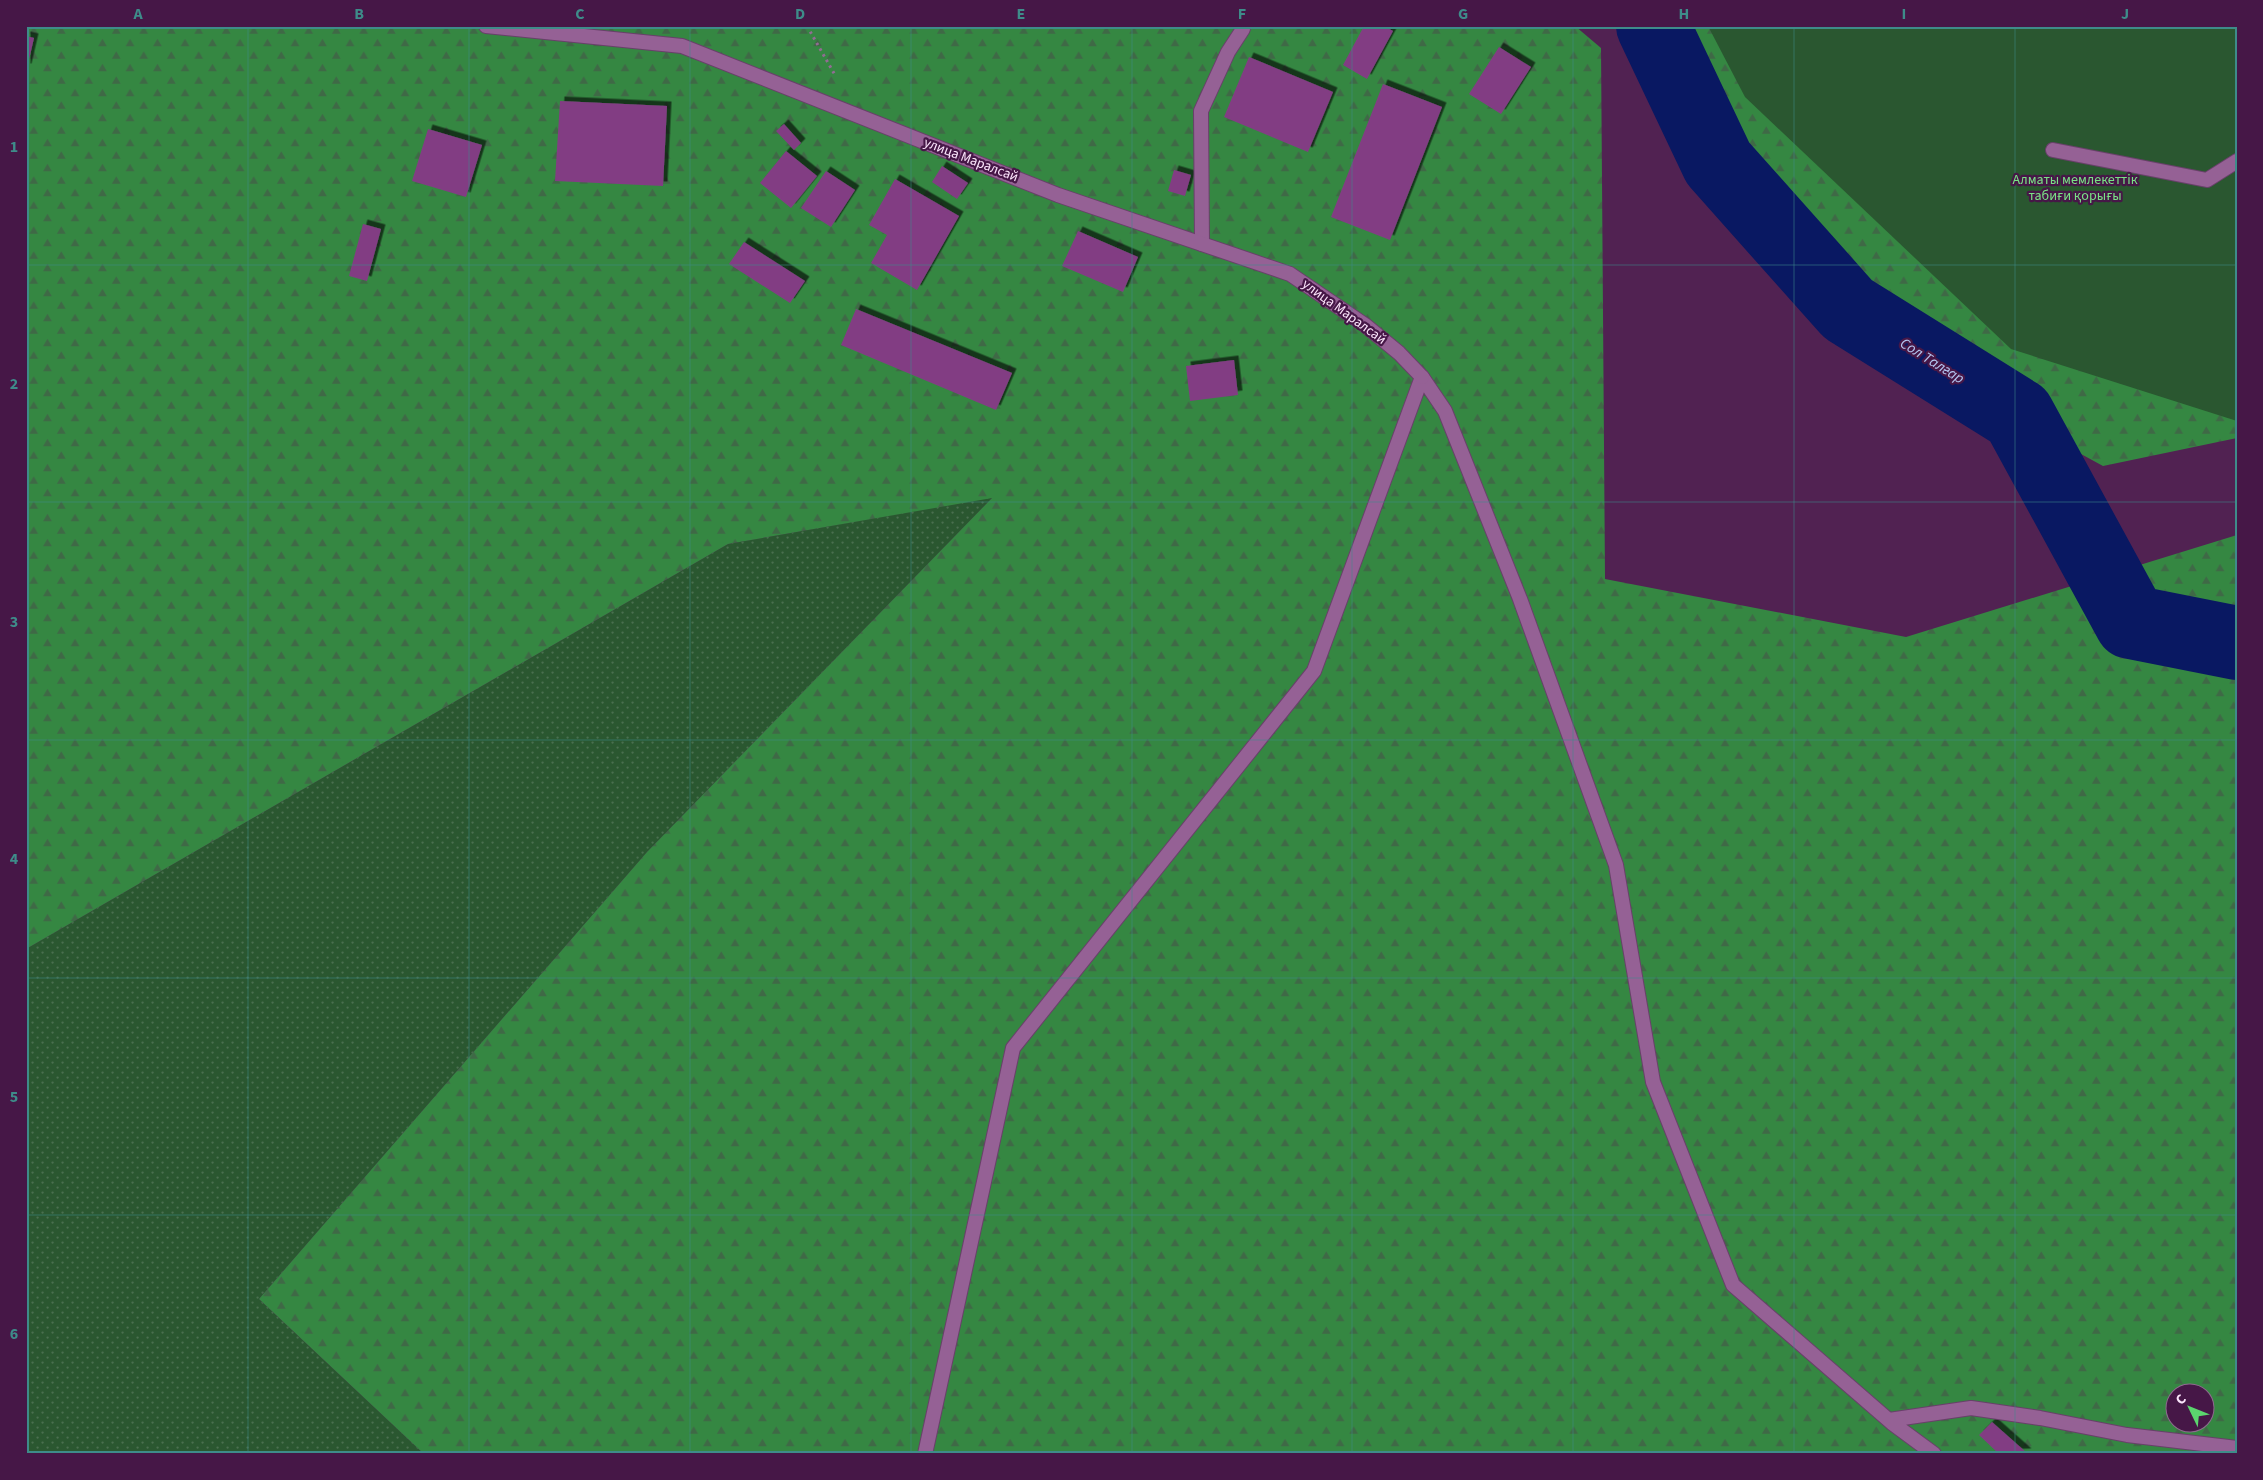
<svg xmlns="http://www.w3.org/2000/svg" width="2263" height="1480" font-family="'Source Sans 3',sans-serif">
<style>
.grass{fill:url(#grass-dots)}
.forest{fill:url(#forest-firs);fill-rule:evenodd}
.green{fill:#2a5730}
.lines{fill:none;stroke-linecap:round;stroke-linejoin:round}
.river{stroke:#091862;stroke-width:74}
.building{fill:#823e83;filter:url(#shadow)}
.service-casing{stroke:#69406a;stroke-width:16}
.minor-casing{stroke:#69406a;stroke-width:16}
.tertiary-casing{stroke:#69406a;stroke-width:16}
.path{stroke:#926c93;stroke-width:3;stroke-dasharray:2.5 4;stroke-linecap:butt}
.service{stroke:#956195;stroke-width:14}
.minor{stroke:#956195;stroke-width:14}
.tertiary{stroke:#956195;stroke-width:14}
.grid{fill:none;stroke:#3e8c8a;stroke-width:1;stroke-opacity:0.55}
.labels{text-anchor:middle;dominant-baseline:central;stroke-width:4.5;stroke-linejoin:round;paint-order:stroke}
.street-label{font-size:14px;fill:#fce5fc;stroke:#461747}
.park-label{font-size:14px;fill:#7ae286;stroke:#461747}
.water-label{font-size:15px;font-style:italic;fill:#b4c7f2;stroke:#461747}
.neatline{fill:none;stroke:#3e8c8a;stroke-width:2}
.grid-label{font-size:16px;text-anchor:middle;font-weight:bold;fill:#3e8c8a}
</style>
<defs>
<pattern id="grass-dots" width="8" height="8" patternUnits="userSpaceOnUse" patternTransform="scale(1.25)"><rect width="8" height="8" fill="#2a5730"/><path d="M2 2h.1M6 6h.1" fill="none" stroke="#4a6f4f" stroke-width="1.8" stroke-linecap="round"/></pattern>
<pattern id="forest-firs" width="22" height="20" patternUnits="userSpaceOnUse" patternTransform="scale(1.25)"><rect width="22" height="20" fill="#358742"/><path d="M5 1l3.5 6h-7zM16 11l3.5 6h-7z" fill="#3f6946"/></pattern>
<filter id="shadow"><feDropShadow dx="4.5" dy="-4.5" stdDeviation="0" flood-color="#0009"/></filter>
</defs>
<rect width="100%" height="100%" fill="#512252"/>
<!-- grass -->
<path class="grass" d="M 993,497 L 647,852 L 259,1299 L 424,1454 L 26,1454 L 26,949 L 728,544 Z"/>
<!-- forest -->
<path class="forest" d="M 26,26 L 1575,26 L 1601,48 L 1605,579 L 1906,637 L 2237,535 L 2237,1454 L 424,1454 L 259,1299 L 647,852 L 992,498 L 728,544 L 26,949 ZM 2176,1392 L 2206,1392 L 2206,1422 L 2176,1422 Z
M 1665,26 L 2237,26 L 2237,438 L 2103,466 L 1790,295 Z"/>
<!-- green -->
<path class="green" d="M 1708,26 L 2237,26 L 2237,421 L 2011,349 L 1745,97 Z"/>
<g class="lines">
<!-- river -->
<path class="river" d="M 1653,26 L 1718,163 L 1848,309 L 2018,415 L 2131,622 L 2237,643"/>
</g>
<!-- building -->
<path class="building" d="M 1364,26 L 1384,26 L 1393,31 L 1367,79 L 1343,65 Z
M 26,36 L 34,38 L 27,68 L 26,68 Z
M 1499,47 L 1531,67 L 1501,114 L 1469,94 Z
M 1249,57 L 1333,92 L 1308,152 L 1224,117 Z
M 1383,84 L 1442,107 L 1390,240 L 1331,217 Z
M 560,101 L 667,106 L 663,186 L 555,181 Z
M 784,124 L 801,143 L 794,150 L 776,131 Z
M 428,129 L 482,145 L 466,197 L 412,181 Z
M 786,151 L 817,176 L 791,208 L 760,183 Z
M 942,166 L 968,183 L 957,199 L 932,182 Z
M 1174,170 L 1191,175 L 1185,196 L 1168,191 Z
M 826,171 L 855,190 L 831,227 L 801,208 Z
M 895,179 L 959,216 L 917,290 L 871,263 L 887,235 L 869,225 Z
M 363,224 L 381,229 L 367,281 L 349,276 Z
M 1078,231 L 1138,257 L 1123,292 L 1062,266 Z
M 744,242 L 805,281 L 790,303 L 729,264 Z
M 856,309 L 1012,373 L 996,410 L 841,345 Z
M 1234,360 L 1238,395 L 1190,401 L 1186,366 Z
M 1992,1422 L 2027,1453 L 1999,1454 L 1979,1435 Z"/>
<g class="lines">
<defs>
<path id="service" d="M 1202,244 L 1201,111 L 1228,52 L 1243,29"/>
<path id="minor" d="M 2053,150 L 2207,180 L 2237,161
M 1422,377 L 1445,411 L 1520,599 L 1616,865 L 1653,1082 L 1733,1285 L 1892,1423 L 1934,1454
M 1889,1420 L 1971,1408 L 2040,1418 L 2127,1435 L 2237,1448
M 925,1454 L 1013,1048 L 1314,671 L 1422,377"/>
<path id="tertiary" d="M 486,26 L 682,46 L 1058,195 L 1290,274 L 1365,325 L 1399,353 L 1422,377"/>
</defs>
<!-- service casing -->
<use href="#service" class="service-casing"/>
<!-- minor casing -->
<use href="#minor" class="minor-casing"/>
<!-- tertiary casing -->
<use href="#tertiary" class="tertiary-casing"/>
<!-- path -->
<path class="path" d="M 807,26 L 835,75"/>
<!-- service -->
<use href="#service" class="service"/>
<!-- minor -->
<use href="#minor" class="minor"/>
<!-- tertiary -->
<use href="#tertiary" class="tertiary"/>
</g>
<!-- grid -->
<path class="grid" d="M 248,26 L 248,1454M 469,26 L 469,1454M 690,26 L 690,1454M 911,26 L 911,1454M 1132,26 L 1132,1454M 1352,26 L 1352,1454M 1573,26 L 1573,1454M 1794,26 L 1794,1454M 2015,26 L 2015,1454M 26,265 L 2237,265M 26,502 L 2237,502M 26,740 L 2237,740M 26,978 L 2237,978M 26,1215 L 2237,1215"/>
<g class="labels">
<!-- street labels -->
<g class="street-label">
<text transform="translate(971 160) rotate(21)">улица Маралсай</text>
<text transform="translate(1344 312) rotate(36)">улица Маралсай</text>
</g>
<!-- park labels -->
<g class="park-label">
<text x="2075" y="180">Алматы мемлекеттік<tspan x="2075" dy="16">табиғи қорығы</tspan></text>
</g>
<!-- water labels -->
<g class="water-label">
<text transform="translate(1932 361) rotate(32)">Сол Талғар</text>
</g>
</g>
<!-- border -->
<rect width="2263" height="1480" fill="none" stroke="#461747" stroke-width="55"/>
<!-- north arrow -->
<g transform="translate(2190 1408) rotate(313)"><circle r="24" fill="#461747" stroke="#8f698f"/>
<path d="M0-4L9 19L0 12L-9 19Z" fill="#5bd56e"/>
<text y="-8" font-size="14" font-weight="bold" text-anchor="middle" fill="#fce5fc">С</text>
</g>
<rect x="28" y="28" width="2208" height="1424" class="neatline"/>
<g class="grid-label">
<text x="138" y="19">A</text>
<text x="359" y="19">B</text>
<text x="580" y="19">C</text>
<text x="800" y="19">D</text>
<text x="1021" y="19">E</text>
<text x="1242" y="19">F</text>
<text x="1463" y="19">G</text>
<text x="1684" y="19">H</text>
<text x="1904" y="19">I</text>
<text x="2125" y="19">J</text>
<text x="14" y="152">1</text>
<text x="14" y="389">2</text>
<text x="14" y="627">3</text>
<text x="14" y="864">4</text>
<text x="14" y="1102">5</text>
<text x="14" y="1339">6</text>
</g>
</svg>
